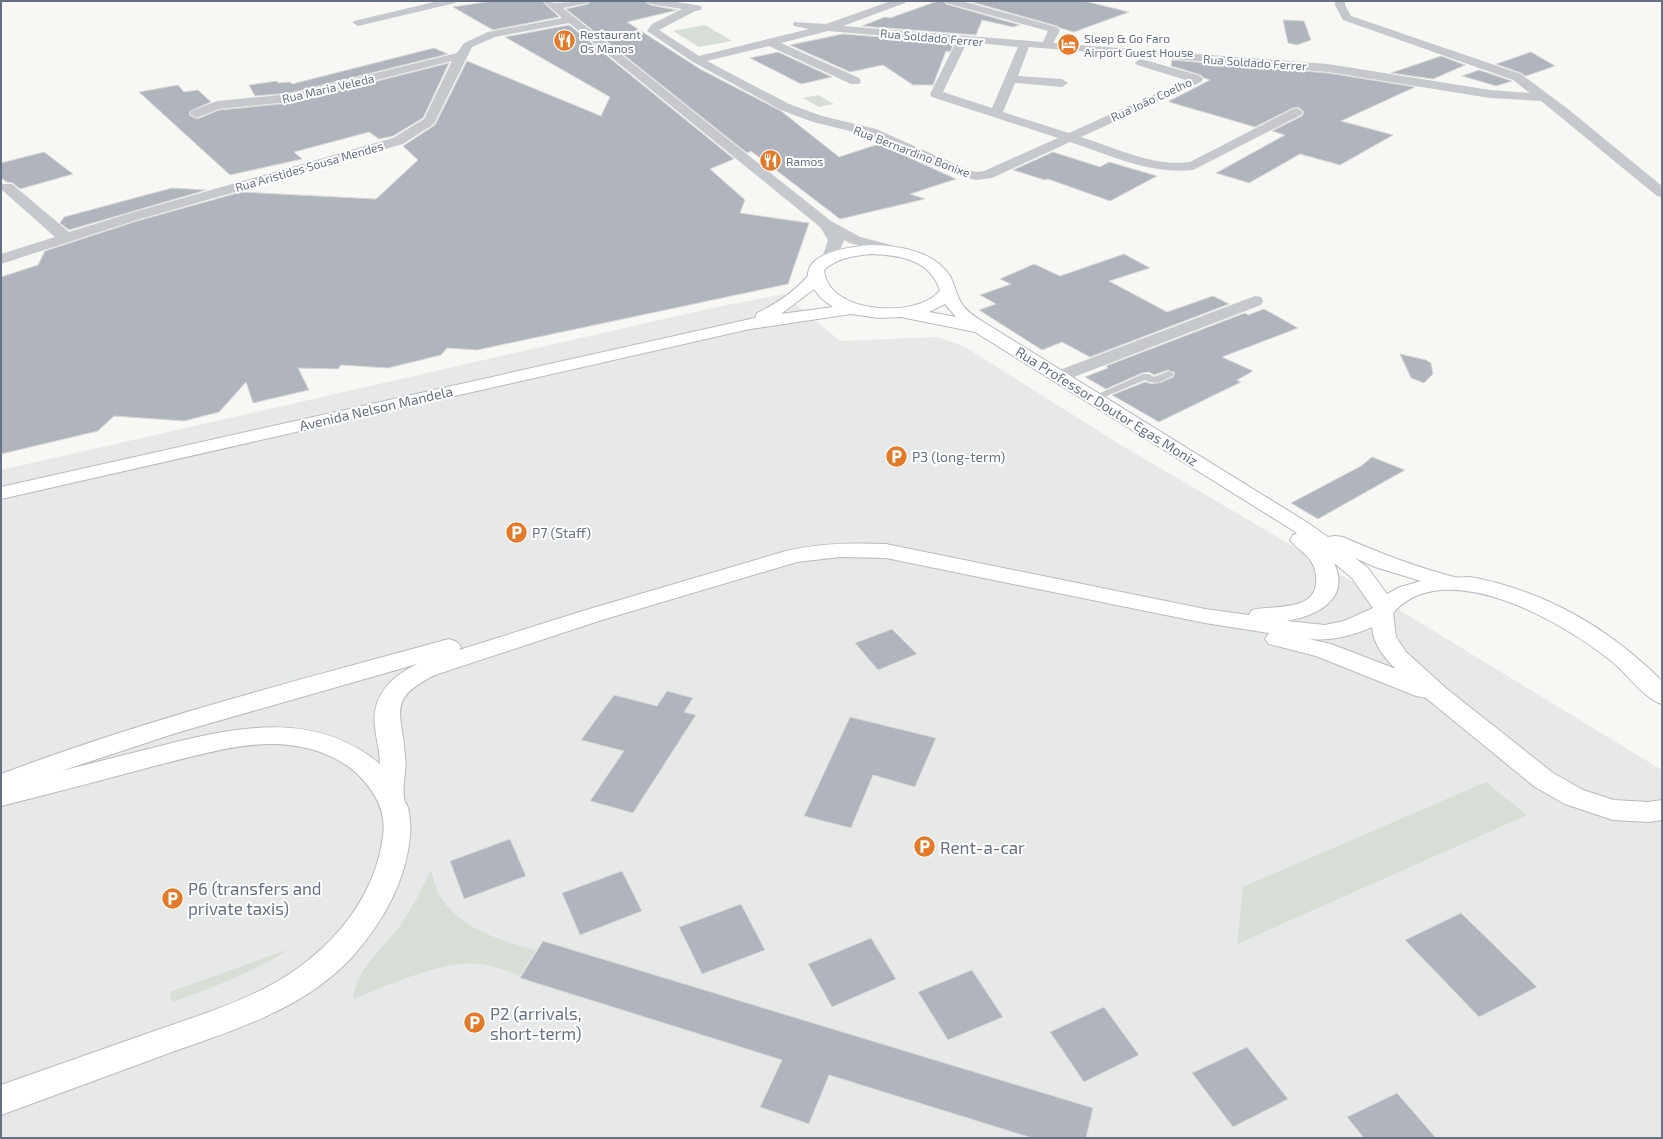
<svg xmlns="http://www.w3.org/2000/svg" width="1663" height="1139" font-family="'Exo 2',sans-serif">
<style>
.built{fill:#e7e8e8}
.green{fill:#d7ded5}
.building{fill:#b0b5bd;stroke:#d8d9d7}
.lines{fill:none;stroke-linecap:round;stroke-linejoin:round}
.secondary-casing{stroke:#b7bac0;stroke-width:2}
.lane{fill:#c5c8cc;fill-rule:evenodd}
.street{fill:#c5c8cc;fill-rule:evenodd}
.secondary{fill:#fff;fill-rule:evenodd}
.labels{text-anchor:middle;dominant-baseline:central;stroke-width:4;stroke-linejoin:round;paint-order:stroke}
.far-poi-label{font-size:12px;fill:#667185;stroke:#fff;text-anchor:start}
.far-street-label{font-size:12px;fill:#667185;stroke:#fff}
.street-label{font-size:14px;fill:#667185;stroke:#fff}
.poi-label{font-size:14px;fill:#667185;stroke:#fff;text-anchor:start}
.near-poi-label{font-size:17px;fill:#667185;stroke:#fff;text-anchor:start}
</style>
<rect width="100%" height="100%" fill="#f7f7f4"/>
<!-- built -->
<path class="built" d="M 784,294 L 840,341 L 938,337 L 965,347 L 1121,445 L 1342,575 L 1662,770 L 1662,1138 L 1,1138 L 1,470 L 717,307 Z"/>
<!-- green -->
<path class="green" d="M 705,25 L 732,41 L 699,47 L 673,31 Z
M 818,95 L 834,104 L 819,107 L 803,98 Z
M 1486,782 L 1527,815 L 1237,944 L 1243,887 Z
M 431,870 C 434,878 435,889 440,896 C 461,930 500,940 536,950 L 520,975 C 507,971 494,966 481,964 C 446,958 387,986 353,999 C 356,968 382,950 400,926 C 412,908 422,889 431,870 Z
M 289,949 C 251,973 214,987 172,1002 L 170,992 Z"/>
<!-- building -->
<path class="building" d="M 492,1 L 542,1 L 559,17 L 493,30 L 453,7 Z
M 590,1 L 644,1 L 650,5 L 677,10 L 627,22 L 700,69 L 781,111 L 839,157 L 879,144 L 956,179 L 910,194 L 925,199 L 840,219 L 751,151 L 747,153 L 566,9 L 588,4 Z
M 938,1 L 944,1 L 946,4 L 1020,25 L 1013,27 L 982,20 L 976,35 L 862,26 L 885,17 L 890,18 Z
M 968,1 L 1084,1 L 1129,12 L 1074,32 L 1060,28 L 1057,26 Z
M 1283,20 L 1304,21 L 1311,40 L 1297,45 L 1288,43 Z
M 569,25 L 734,159 L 710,169 L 745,200 L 740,213 L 809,223 L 788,284 L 477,350 L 447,348 L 441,355 L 388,368 L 341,365 L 338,369 L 298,368 L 309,390 L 253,403 L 246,382 L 219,412 L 184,421 L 114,416 L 98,431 L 1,454 L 1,277 L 38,265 L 45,251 L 137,221 L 241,192 L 376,199 L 418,160 L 403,146 L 435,125 L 467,61 L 601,116 L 610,97 L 505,37 Z
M 843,34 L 954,43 L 950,52 L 946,51 L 933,85 L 913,85 L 883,65 L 850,72 L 790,45 Z
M 434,48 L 448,54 L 290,93 L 255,96 L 249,85 L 277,81 L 278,83 L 290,82 L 292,84 Z
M 778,52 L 832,77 L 801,84 L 750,58 Z
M 1531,52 L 1555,66 L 1526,76 L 1521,73 L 1496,64 Z
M 1441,56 L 1465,65 L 1433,79 L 1391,73 Z
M 1172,60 L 1328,73 L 1415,87 L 1341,121 L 1393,135 L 1340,165 L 1300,154 L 1249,183 L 1216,173 L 1285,135 L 1272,131 L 1302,116 L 1304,112 L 1298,107 L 1293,108 L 1255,127 L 1169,102 L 1171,101 L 1169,101 L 1210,80 L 1204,78 L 1201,75 L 1171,66 Z
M 449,63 L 423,118 L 393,136 L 379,139 L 369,132 L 294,152 L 302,159 L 230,175 L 139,92 L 178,85 L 184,92 L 198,90 L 211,102 L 190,111 L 189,115 L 197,119 L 219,110 L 290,103 Z
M 1479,70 L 1512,81 L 1496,86 L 1462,76 Z
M 44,152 L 73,174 L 20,189 L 13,183 L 7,182 L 1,178 L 1,163 Z
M 1053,152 L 1100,167 L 1109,162 L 1157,176 L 1110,201 L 1048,179 L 1045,180 L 1013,170 Z
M 172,188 L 206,190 L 69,230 L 60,223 L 64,217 Z
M 1124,254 L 1150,268 L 1109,281 L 1167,312 L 1213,296 L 1229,304 L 1090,357 L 1062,342 L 1042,350 L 979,310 L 996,304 L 980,295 L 1011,284 L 1000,279 L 1034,264 L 1060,276 Z
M 1264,309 L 1298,328 L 1222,357 L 1253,371 L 1237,380 L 1241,382 L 1159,422 L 1112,395 L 1145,382 L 1152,384 L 1162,382 L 1173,377 L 1175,373 L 1168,370 L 1154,375 L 1149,372 L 1142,373 L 1106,389 L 1085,377 L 1108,368 L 1106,366 L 1245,313 L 1248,315 Z
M 1400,354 L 1426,360 L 1431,363 L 1433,374 L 1424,383 L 1411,378 Z
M 1372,457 L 1405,470 L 1318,519 L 1291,503 L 1361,466 Z
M 892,629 L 917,654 L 878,670 L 855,643 Z
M 667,691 L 693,698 L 684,712 L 696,715 L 633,813 L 590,801 L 624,751 L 581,740 L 614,695 L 657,706 Z
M 850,717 L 936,738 L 915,787 L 873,775 L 851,828 L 804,816 Z
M 510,839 L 526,876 L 464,899 L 450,861 Z
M 622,871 L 642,911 L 580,935 L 562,893 Z
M 741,904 L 765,950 L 702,974 L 679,927 Z
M 1461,913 L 1537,987 L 1479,1017 L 1405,940 Z
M 871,938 L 896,979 L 832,1007 L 808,964 Z
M 543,941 L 1093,1108 L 1086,1138 L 1032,1138 L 829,1075 L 809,1124 L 760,1107 L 782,1060 L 520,978 Z
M 972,970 L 1003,1017 L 948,1040 L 918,992 Z
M 1104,1007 L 1139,1055 L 1084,1082 L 1050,1032 Z
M 1247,1047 L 1288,1099 L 1233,1127 L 1192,1073 Z
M 1397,1093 L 1436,1138 L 1364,1138 L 1347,1117 Z"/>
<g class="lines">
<defs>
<path id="secondary" d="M 870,245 C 899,246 933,250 950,276 C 955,285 956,295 962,304 C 967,312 977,318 985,323 L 1308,523 L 1328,537 L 1335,536 L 1343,537 C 1379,553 1416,567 1454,577 C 1459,578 1465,577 1470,577 C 1489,580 1509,586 1528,593 C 1579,612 1624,643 1662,681 L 1662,704 C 1644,699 1626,672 1610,660 C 1563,622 1445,554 1393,613 L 1396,637 L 1406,652 L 1447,689 L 1553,773 L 1583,790 L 1614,800 L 1648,802 L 1662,800 L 1662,820 L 1648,822 L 1613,820 L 1565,804 L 1535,787 L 1426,698 L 1416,696 L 1316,656 L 1269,644 L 1265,639 L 1269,633 L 1205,623 L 886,558 L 840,557 L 797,562 L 602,620 L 435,675 C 386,699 402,712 405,756 C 407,770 402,785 404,798 C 404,801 407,805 408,808 C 410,817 411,827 410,836 C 406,881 383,922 353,956 C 304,1010 231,1031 164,1055 C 110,1075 55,1095 1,1115 L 1,1085 C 55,1066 109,1047 163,1028 C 209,1012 258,997 298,968 C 342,936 376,891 383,836 C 386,814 378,797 364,781 C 343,756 308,745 276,744 C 237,743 196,756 158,765 C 106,779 53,793 1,806 L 1,774 C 147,719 299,680 449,639 L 457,642 L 461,647 L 459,650 L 586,610 L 786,551 C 819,543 853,543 886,544 L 1205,609 L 1249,615 L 1252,610 C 1271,605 1313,612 1316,584 C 1317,576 1315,566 1310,560 C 1305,552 1296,548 1290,540 L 1293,535 L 1297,534 L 1294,531 L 975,332 L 901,317 L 879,318 L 851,314 L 750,329 L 1,499 L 1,487 L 755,318 L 757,313 C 776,304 794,292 808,276 C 807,251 853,247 870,245 ZM 870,254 C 900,255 929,259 940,290 C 921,318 828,316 824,270 C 837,258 853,256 870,254 ZM 814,289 L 821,298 L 833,307 L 781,314 ZM 945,304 L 956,317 L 929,312 ZM 1355,558 L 1375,567 L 1421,581 L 1400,587 L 1387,594 L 1368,568 ZM 1334,563 L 1352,578 L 1373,608 L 1344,621 L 1325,625 L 1287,621 C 1317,616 1351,599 1334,563 ZM 1372,627 C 1373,643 1384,658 1396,669 L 1331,644 L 1309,639 C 1331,641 1352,636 1372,627 ZM 417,664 C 392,676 371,696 375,727 C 376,740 380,751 380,764 C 316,711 241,726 168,744 C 132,753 97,762 61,771 L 176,733 Z"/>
</defs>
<!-- secondary casing -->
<use href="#secondary" class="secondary-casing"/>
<!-- lane -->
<path class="lane" d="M 1169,371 L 1174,374 L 1172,376 C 1162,381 1156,386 1145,380 L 1097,400 L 1094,401 L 1089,398 L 1143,374 L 1149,374 L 1154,377 Z"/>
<!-- street -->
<path class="street" d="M 438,1 L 456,1 L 455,3 L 358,26 L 353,23 L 354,21 Z
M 543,1 L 556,3 L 589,1 L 588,3 L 563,8 L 831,221 L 860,237 L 903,248 L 906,251 L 903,254 L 898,256 L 850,243 L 844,240 L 836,261 L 824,261 L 822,258 L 828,240 L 820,227 L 569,23 L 495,37 L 472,47 L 434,124 L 403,144 L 137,220 L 1,264 L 1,254 L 55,237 L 2,190 L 2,184 L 12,184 L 69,232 L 127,214 L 393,138 L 424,119 L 452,61 L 290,102 L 219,109 L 196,118 L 190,114 L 191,111 L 217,101 L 290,94 L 457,53 L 464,43 L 488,32 L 562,18 Z
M 645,1 L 671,1 L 701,6 L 702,8 L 701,10 L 695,11 L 659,30 L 699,56 L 809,29 L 794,26 L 793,24 L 794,22 L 826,24 L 891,1 L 906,1 L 905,3 L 843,26 L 1043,42 L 1048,31 L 946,3 L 945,1 L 962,1 L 1057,27 L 1060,31 L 1053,43 L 1328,64 L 1490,90 L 1530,93 L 1513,80 L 1343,20 L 1335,5 L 1335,1 L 1345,1 L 1345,5 L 1351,16 L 1521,74 L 1568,109 L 1662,186 L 1662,197 L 1657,196 L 1541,101 L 1490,98 L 1328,72 L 1029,47 L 1018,76 L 1062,79 L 1068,83 L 1062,87 L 1015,83 L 1003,112 L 1069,133 L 1186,80 L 1137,65 L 1135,63 L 1137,61 L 1141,59 L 1201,76 L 1203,79 L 1201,82 L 1081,137 C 1116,148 1153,167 1190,162 L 1293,109 L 1297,108 L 1303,112 L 1301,115 L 1193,170 C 1151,175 1110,155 1070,142 L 992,178 L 976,180 L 971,179 L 956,175 L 866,135 L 813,122 L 781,110 L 693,62 L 647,31 L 652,24 L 682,9 L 650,4 ZM 828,31 L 956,42 L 930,94 L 932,97 L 1058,138 L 984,171 L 976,172 L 966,169 L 876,129 L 822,116 L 789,104 L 707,61 L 769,46 L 851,84 L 859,84 L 861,81 L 859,78 L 781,43 ZM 967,42 L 1018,47 L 992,108 L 943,92 Z
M 1255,296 L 1261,297 L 1263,301 L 1261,305 L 1066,380 L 1060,381 L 1054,380 L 1051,376 L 1054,372 Z"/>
<!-- secondary -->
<use href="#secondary" class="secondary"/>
</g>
<!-- icons -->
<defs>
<symbol id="restaurant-disc" viewBox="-11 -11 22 22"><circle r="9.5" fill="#e27a29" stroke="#fff"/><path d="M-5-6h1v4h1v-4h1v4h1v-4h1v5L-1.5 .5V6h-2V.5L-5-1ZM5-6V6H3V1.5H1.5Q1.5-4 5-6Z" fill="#fff"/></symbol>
<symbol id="hotel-disc" viewBox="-11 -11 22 22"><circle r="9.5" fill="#e27a29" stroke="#fff"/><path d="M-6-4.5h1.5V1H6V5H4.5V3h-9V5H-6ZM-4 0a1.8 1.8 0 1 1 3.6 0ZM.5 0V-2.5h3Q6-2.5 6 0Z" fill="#fff"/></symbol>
<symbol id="parking-disc" viewBox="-11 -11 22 22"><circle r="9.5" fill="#e27a29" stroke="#fff"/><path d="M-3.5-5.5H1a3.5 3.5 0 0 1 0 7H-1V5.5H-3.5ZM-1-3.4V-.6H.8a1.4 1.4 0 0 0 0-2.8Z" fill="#fff"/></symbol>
</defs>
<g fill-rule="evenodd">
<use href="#restaurant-disc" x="552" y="28" width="25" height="25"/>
<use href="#hotel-disc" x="1056" y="32" width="25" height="25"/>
<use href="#restaurant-disc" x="758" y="148" width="25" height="25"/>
<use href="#parking-disc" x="884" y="444" width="25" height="25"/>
<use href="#parking-disc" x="504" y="520" width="25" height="25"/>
<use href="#parking-disc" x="912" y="834" width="25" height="25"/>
<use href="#parking-disc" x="160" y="886" width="25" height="25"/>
<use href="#parking-disc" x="462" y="1010" width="25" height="25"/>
</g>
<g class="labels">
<!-- far-poi labels -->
<g class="far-poi-label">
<text x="580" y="34">Restaurant<tspan x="580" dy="14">Os Manos</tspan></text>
<text x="1084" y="38">Sleep &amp; Go Faro<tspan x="1084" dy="14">Airport Guest House</tspan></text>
<text x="786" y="161">Ramos</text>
</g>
<!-- far-street labels -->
<g class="far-street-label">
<text transform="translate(932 37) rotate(5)">Rua Soldado Ferrer</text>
<text transform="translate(1255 62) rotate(4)">Rua Soldado Ferrer</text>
<text transform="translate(328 88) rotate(-13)">Rua Maria Veleda</text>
<text transform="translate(1151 99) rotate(-25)">Rua João Coelho</text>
<text transform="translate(912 151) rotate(21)">Rua Bernardino Bonixe</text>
<text transform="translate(309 166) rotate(-16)">Rua Aristides Sousa Mendes</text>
</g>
<!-- street labels -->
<g class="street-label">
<text transform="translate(1107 406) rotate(32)">Rua Professor Doutor Egas Moniz</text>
<text transform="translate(376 408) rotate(-13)">Avenida Nelson Mandela</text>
</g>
<!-- poi labels -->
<g class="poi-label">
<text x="912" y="456">P3 (long-term)</text>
<text x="532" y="532">P7 (Staff)</text>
</g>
<!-- near-poi labels -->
<g class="near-poi-label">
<text x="940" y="847">Rent-a-car</text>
<text x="188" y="888">P6 (transfers and<tspan x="188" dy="20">private taxis)</tspan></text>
<text x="490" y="1013">P2 (arrivals,<tspan x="490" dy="20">short-term)</tspan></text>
</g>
</g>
<!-- border -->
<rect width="1663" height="1139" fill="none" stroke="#667185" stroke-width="4"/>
</svg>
